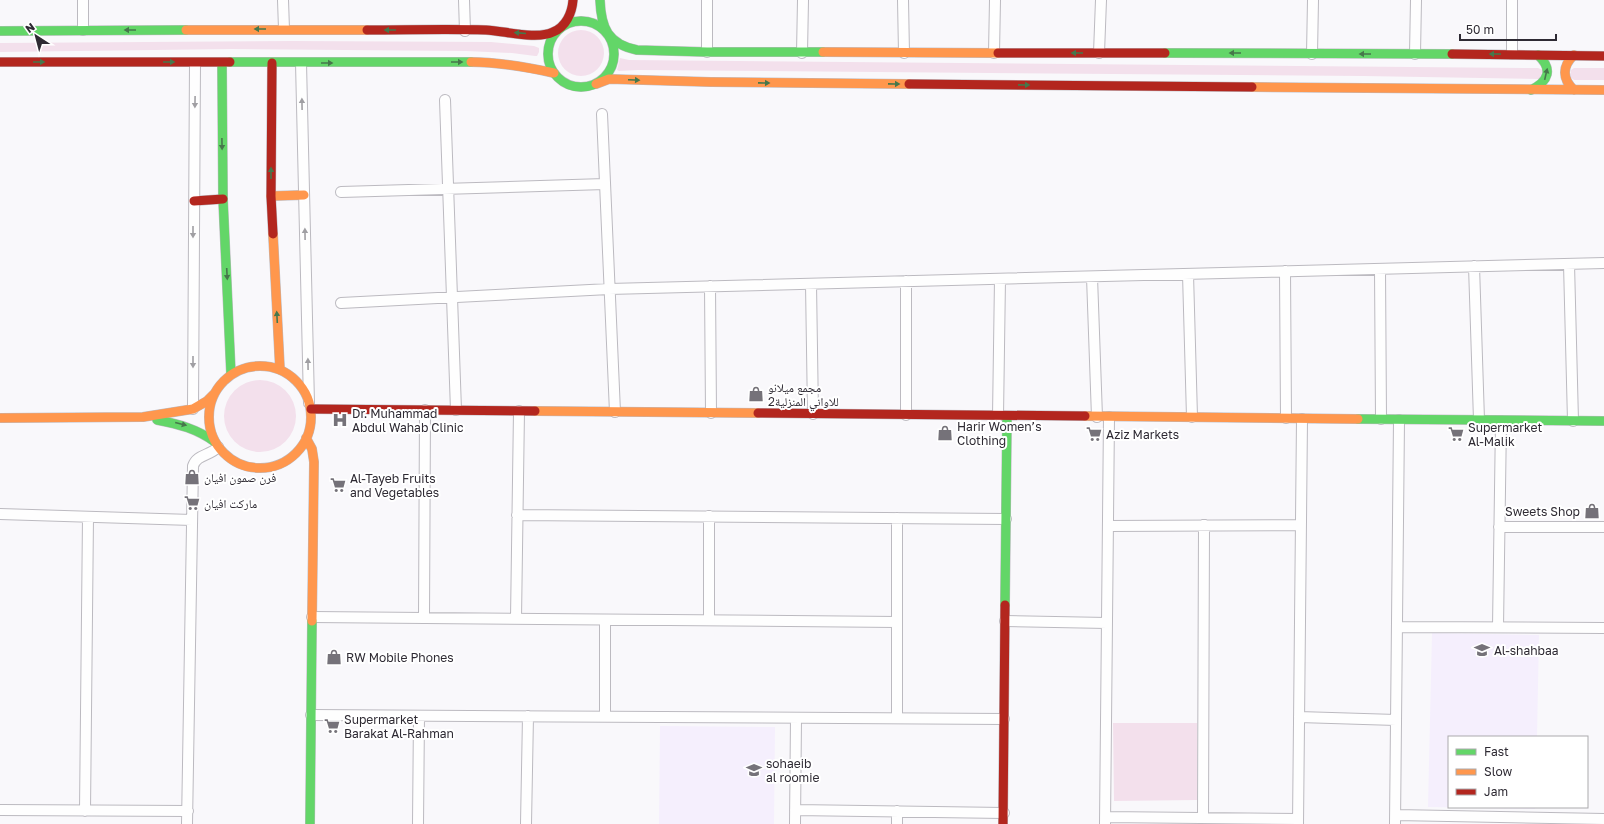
<svg xmlns="http://www.w3.org/2000/svg" width="1604" height="824" font-family="'Golos Text','Noto Naskh Arabic',sans-serif">
<style>
.built{fill:#f5effd}
.green{fill:#f3e0ec}
.lines{fill:none;stroke-linecap:round;stroke-linejoin:round}
.street-casing{stroke:#bcbac0;stroke-width:12}
.fast-casing{stroke:#bcbac0;stroke-width:10}
.slow-casing{stroke:#bcbac0;stroke-width:10}
.jam-casing{stroke:#bcbac0;stroke-width:10}
.street{stroke:#fefefe;stroke-width:10}
.fast{stroke:#63d668;stroke-width:9}
.slow{stroke:#ff974d;stroke-width:9}
.jam{stroke:#b3261e;stroke-width:9}
.oneway{fill:#46774b}
.oneway2{fill:#a09fa3}
.labels{text-anchor:middle;dominant-baseline:central;stroke-width:4;stroke-linejoin:round;paint-order:stroke}
.poi-label{font-size:12px;fill:#2e2a33;stroke:#fff;text-anchor:start}
</style>
<rect width="100%" height="100%" fill="#f9f8fb"/>
<!-- built -->
<path class="built" d="M 1432,633 L 1539,635 L 1537,737 L 1449,737 L 1449,807 L 1535,807 L 1535,809 L 1428,807 Z
M 660,726 L 775,727 L 774,824 L 659,824 Z"/>
<!-- green -->
<path class="green" d="M558 53a23 23 0 1 1 46 0a23 23 0 1 1-46 0Z
M 292,41 L 491,42 L 534,46 L 539,48 L 539,52 L 537,56 L 535,56 L 512,53 L 466,51 L 231,49 L 0,52 L 0,43 Z
M 620,58 L 629,60 L 1538,68 L 1543,70 L 1539,79 L 1363,76 L 638,70 L 619,71 L 617,70 Z
M 1574,68 L 1604,68 L 1604,80 L 1574,80 L 1570,77 L 1571,70 Z
M224 416a36 36 0 1 1 72 0a36 36 0 1 1-72 0Z
M 1113,723 L 1197,723 L 1197,800 L 1114,801 Z"/>
<g class="lines">
<defs>
<path id="street" d="M 83,0 L 83,30
M 283,0 L 284,29
M 464,0 L 465,31
M 903,0 L 904,53
M 1512,0 L 1512,54
M 707,52 L 707,0
M 802,53 L 803,0
M 994,53 L 995,0
M 1099,53 L 1101,0
M 1312,54 L 1313,0
M 1415,54 L 1416,0
M 301,63 L 309,403
M 445,100 L 456,410
M 602,114 L 615,412
M 341,192 L 605,184
M 1569,264 L 1573,421
M 1474,266 L 1479,420
M 1380,269 L 1381,419
M 1285,271 L 1286,418
M 1188,274 L 1192,417
M 1092,277 L 1097,417
M 906,281 L 906,415
M 811,284 L 813,414
M 710,286 L 711,413
M 341,303 L 609,289 L 1604,263
M 193,409 L 195,63
M 998,416 L 1000,279
M 0,514 L 192,520
M 517,515 L 1006,519
M 897,518 L 897,718
M 1108,526 L 1301,525
M 1499,527 L 1604,527
M 312,617 L 897,622
M 424,618 L 425,410
M 516,619 L 519,411
M 709,620 L 709,516
M 1005,621 L 1107,623
M 1397,627 L 1604,628
M 1498,627 L 1501,421
M 311,715 L 1004,719
M 605,717 L 605,620
M 1299,717 L 1396,720
M 0,810 L 188,811
M 795,810 L 1004,813
M 85,811 L 88,517
M 1396,815 L 1604,819
M 1105,817 L 1298,819
M 1203,818 L 1204,525
M 187,824 L 193,466 C 197,454 210,456 218,447
M 418,824 L 419,716
M 526,824 L 528,716
M 795,824 L 796,718
M 897,824 L 897,811
M 1105,824 L 1109,417
M 1298,824 L 1302,419
M 1395,824 L 1399,420"/>
<path id="fast" d="M 600,0 C 601,28 608,44 637,50 L 707,52 L 823,52
M548 54a33 33 0 1 1 66 0a33 33 0 1 1-66 0Z
M 0,31 L 186,30
M 1165,53 L 1452,54
M 230,62 L 471,62
M 222,63 L 223,199 L 231,374
M 1531,90 C 1549,81 1553,69 1538,55
M 1358,419 L 1604,421
M 157,420 C 179,424 197,429 215,442
M 1005,605 L 1007,416
M 310,824 L 312,621"/>
<path id="slow" d="M 186,30 L 367,30
M 823,52 L 998,53
M 1574,55 C 1562,66 1562,79 1574,90
M 471,62 C 499,62 526,67 554,73
M 596,84 L 609,79 L 711,82 L 909,84
M 1252,87 L 1604,90
M 271,196 L 304,195
M 273,234 L 280,370
M209 417a51 51 0 1 1 102 0a51 51 0 1 1-102 0Z
M 535,411 L 758,413
M 1085,416 L 1358,419
M 0,418 L 143,417 L 193,409 L 207,401 L 214,394
M 306,438 L 312,449 L 314,462 L 312,621"/>
<path id="jam" d="M 367,30 C 407,30 447,29 486,30 C 505,31 537,40 553,32 C 566,27 572,13 573,0
M 998,53 L 1165,53
M 1452,54 L 1604,56
M 0,62 L 230,62
M 272,63 L 271,196 L 273,234
M 909,84 L 1252,87
M 194,201 L 223,199
M 311,409 L 535,411
M 758,413 L 1085,416
M 1003,824 L 1005,605"/>
</defs>
<!-- street casing -->
<use href="#street" class="street-casing"/>
<!-- fast casing -->
<use href="#fast" class="fast-casing"/>
<!-- slow casing -->
<use href="#slow" class="slow-casing"/>
<!-- jam casing -->
<use href="#jam" class="jam-casing"/>
<!-- street -->
<use href="#street" class="street"/>
<!-- fast -->
<use href="#fast" class="fast"/>
<!-- slow -->
<use href="#slow" class="slow"/>
<!-- jam -->
<use href="#jam" class="jam"/>
</g>
<!-- one-way arrows -->
<defs><path id="oneway-solid" d="M-6-.8H1V-3.2L6.5 0L1 3.2V.8H-6Z"/></defs>
<g class="oneway">
<use href="#oneway-solid" transform="translate(260 29) rotate(180)"/>
<use href="#oneway-solid" transform="translate(130 30) rotate(180)"/>
<use href="#oneway-solid" transform="translate(390 30) rotate(-180)"/>
<use href="#oneway-solid" transform="translate(520 33) rotate(-175)"/>
<use href="#oneway-solid" transform="translate(1077 53) rotate(-180)"/>
<use href="#oneway-solid" transform="translate(1235 53) rotate(-180)"/>
<use href="#oneway-solid" transform="translate(1365 54) rotate(-180)"/>
<use href="#oneway-solid" transform="translate(1495 54) rotate(-180)"/>
<use href="#oneway-solid" transform="translate(39 62)"/>
<use href="#oneway-solid" transform="translate(169 62)"/>
<use href="#oneway-solid" transform="translate(457 62)"/>
<use href="#oneway-solid" transform="translate(327 63)"/>
<use href="#oneway-solid" transform="translate(1546 74) rotate(-77)"/>
<use href="#oneway-solid" transform="translate(634 80) rotate(2)"/>
<use href="#oneway-solid" transform="translate(764 83) rotate(1)"/>
<use href="#oneway-solid" transform="translate(894 84) rotate(1)"/>
<use href="#oneway-solid" transform="translate(1024 85) rotate(1)"/>
<use href="#oneway-solid" transform="translate(222 144) rotate(89)"/>
<use href="#oneway-solid" transform="translate(271 173) rotate(-90)"/>
<use href="#oneway-solid" transform="translate(227 274) rotate(87)"/>
<use href="#oneway-solid" transform="translate(277 317) rotate(-93)"/>
<use href="#oneway-solid" transform="translate(181 424) rotate(14)"/>
</g>
<g class="oneway2">
<use href="#oneway-solid" transform="translate(195 102) rotate(91)"/>
<use href="#oneway-solid" transform="translate(302 104) rotate(-91)"/>
<use href="#oneway-solid" transform="translate(193 232) rotate(90)"/>
<use href="#oneway-solid" transform="translate(305 234) rotate(-91)"/>
<use href="#oneway-solid" transform="translate(193 362) rotate(90)"/>
<use href="#oneway-solid" transform="translate(308 364) rotate(-91)"/>
</g>
<!-- icons -->
<defs>
<symbol id="shop-bare" viewBox="-9 -9 18 18"><path d="M-5-2.5h2.3a2.7 3.5 0 0 1 5.4 0H5L5.5 6h-11ZM-1.5-2.5h3a1.5 2.3 0 0 0-3 0Z" fill="#757279" stroke="#fff" stroke-width="2.5" paint-order="stroke"/></symbol>
<symbol id="hospital-bare" viewBox="-9 -9 18 18"><path d="M-5-5h3v3.5h4V-5h3V5h-3V1.5h-4V5h-3Z" fill="#757279" stroke="#fff" stroke-width="2.5" paint-order="stroke"/></symbol>
<symbol id="supermarket-bare" viewBox="-9 -9 18 18"><path d="M-6-5.5h2.5l.6 2H6L4.5 2H-2.5L-4.4-4H-6ZM-1.5 3.2a1.3 1.3 0 1 0 .1 0ZM3 3.2a1.3 1.3 0 1 0 .1 0Z" fill="#757279" stroke="#fff" stroke-width="2.5" paint-order="stroke"/></symbol>
<symbol id="school-bare" viewBox="-9 -9 18 18"><path d="M0-5L7-2L0 1L-7-2ZM-4 1L0 2.5L4 1V4Q0 6-4 4Z" fill="#757279" stroke="#fff" stroke-width="2.5" paint-order="stroke"/></symbol>
</defs>
<g fill-rule="evenodd">
<use href="#shop-bare" x="745" y="383" width="22" height="22"/>
<use href="#hospital-bare" x="329" y="409" width="22" height="22"/>
<use href="#shop-bare" x="934" y="422" width="22" height="22"/>
<use href="#supermarket-bare" x="1083" y="423" width="22" height="22"/>
<use href="#supermarket-bare" x="1445" y="423" width="22" height="22"/>
<use href="#shop-bare" x="181" y="466" width="22" height="22"/>
<use href="#supermarket-bare" x="327" y="474" width="22" height="22"/>
<use href="#supermarket-bare" x="181" y="492" width="22" height="22"/>
<use href="#shop-bare" x="1581" y="500" width="22" height="22"/>
<use href="#school-bare" x="1471" y="639" width="22" height="22"/>
<use href="#shop-bare" x="323" y="646" width="22" height="22"/>
<use href="#supermarket-bare" x="321" y="715" width="22" height="22"/>
<use href="#school-bare" x="743" y="759" width="22" height="22"/>
</g>
<g class="labels">
<!-- poi labels -->
<g class="poi-label">
<text x="768" y="387">مجمع ميلانو<tspan x="768" dy="14">للاواني المنزلية2</tspan></text>
<text x="352" y="413">Dr. Muhammad<tspan x="352" dy="14">Abdul Wahab Clinic</tspan></text>
<text x="957" y="426">Harir Women’s<tspan x="957" dy="14">Clothing</tspan></text>
<text x="1468" y="427">Supermarket<tspan x="1468" dy="14">Al-Malik</tspan></text>
<text x="1106" y="434">Aziz Markets</text>
<text x="204" y="477">فرن صمون افيان</text>
<text x="350" y="478">Al-Tayeb Fruits<tspan x="350" dy="14">and Vegetables</tspan></text>
<text x="204" y="503">ماركت افيان</text>
<text x="1580" y="511" text-anchor="end">Sweets Shop</text>
<text x="1494" y="650">Al-shahbaa</text>
<text x="346" y="657">RW Mobile Phones</text>
<text x="344" y="719">Supermarket<tspan x="344" dy="14">Barakat Al-Rahman</tspan></text>
<text x="766" y="763">sohaeib<tspan x="766" dy="14">al roomie</tspan></text>
</g>
</g>
<!-- legend -->
<rect x="1448" y="736" width="140" height="72" fill="#ffffff" stroke="#abaaad"/>
<rect x="1456" y="749" width="20" height="6" fill="#63d668" stroke="#abaaad"/>
<text x="1484" y="756" font-size="12" fill="#2e2a33">Fast</text>
<rect x="1456" y="769" width="20" height="6" fill="#ff974d" stroke="#abaaad"/>
<text x="1484" y="776" font-size="12" fill="#2e2a33">Slow</text>
<rect x="1456" y="789" width="20" height="6" fill="#b3261e" stroke="#abaaad"/>
<text x="1484" y="796" font-size="12" fill="#2e2a33">Jam</text>
<!-- north arrow -->
<g transform="translate(36 36) rotate(324)" stroke="#ffffff" stroke-width="3" paint-order="stroke">
<path d="M0-3L7 15L0 10L-7 15Z" fill="#2e2a33"/>
<text y="-6" font-size="11" font-weight="bold" text-anchor="middle" fill="#2e2a33">N</text>
</g>
<!-- scale -->
<path d="M1460 34v6h96v-6" fill="none" stroke="#2e2a33" stroke-width="2"/>
<text x="1466" y="34" font-size="12" fill="#2e2a33" stroke="#ffffff" stroke-width="3" paint-order="stroke">50 m</text>
</svg>
